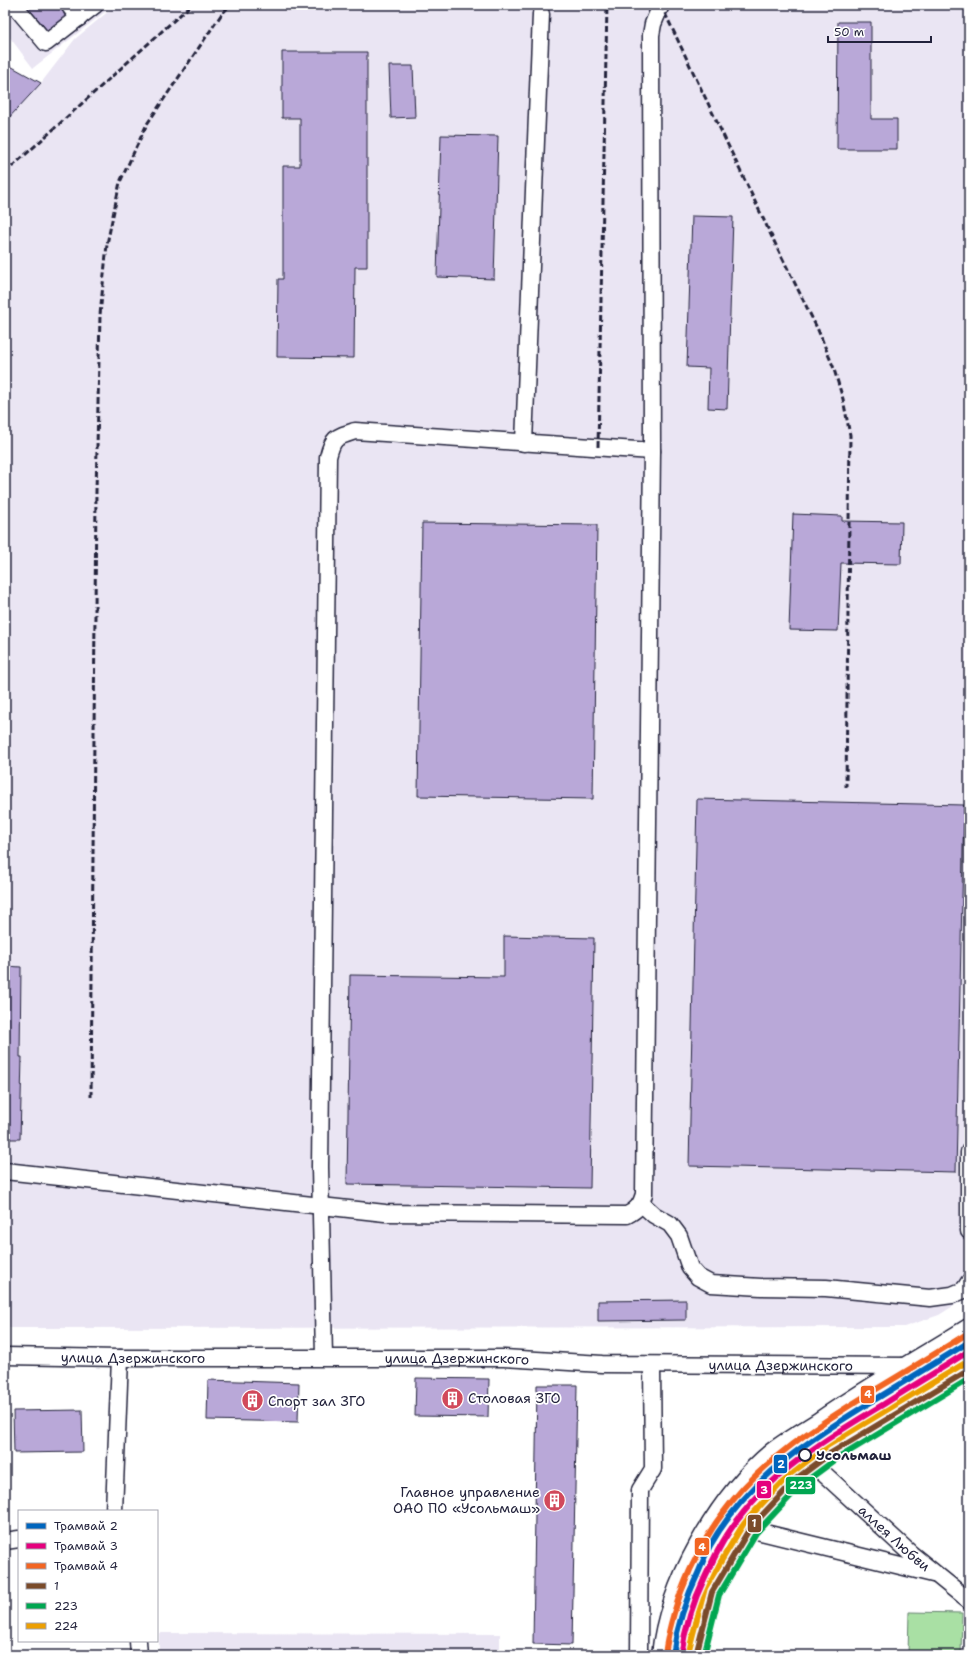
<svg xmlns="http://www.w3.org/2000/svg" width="974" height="1660" font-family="'Shantell Sans',sans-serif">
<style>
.built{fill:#eae5f3}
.green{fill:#a9e0a4;stroke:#668170}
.building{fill:#b9a8d8;stroke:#22223b}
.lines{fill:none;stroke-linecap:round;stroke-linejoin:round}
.minor-casing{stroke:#22223b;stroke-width:19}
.major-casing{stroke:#22223b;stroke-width:23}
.minor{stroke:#fff;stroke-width:16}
.major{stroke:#fff;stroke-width:20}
.rail{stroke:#22223b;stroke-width:3;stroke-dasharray:6 3;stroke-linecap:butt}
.bus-1-casing{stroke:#fff;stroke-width:9}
.bus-2-casing{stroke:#fff;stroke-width:9}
.bus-3-casing{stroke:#fff;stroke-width:9}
.bus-1{stroke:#7a4b2a;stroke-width:6}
.bus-2{stroke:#00a651;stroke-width:6}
.bus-3{stroke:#ec9f03;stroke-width:6}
.tram-1-casing{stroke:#fff;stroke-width:9}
.tram-2-casing{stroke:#fff;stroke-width:9}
.tram-3-casing{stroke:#fff;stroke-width:9}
.tram-1{stroke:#0065bd;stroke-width:6}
.tram-2{stroke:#e5007d;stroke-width:6}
.tram-3{stroke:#f26522;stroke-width:6}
.stop-dot{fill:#fff;stroke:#22223b;stroke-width:2}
.labels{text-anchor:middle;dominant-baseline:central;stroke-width:3.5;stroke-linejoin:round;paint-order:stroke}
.street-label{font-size:14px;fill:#22223b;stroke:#fff}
.poi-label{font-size:14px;fill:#22223b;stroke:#fff;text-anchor:start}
.stop-label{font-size:14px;font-weight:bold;fill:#22223b;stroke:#fff;text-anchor:start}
.line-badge{stroke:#fff;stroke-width:1.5}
.badge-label{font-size:11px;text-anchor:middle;font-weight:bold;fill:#fff}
</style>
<rect width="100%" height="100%" fill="#fff"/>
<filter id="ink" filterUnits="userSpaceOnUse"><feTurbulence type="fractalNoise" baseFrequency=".025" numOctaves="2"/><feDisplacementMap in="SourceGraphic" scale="8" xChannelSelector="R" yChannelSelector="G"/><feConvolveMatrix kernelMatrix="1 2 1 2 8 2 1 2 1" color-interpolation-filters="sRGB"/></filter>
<g filter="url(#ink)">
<!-- built -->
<path class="built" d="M 5,5 L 114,5 L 33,68 L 5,31 Z
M 116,5 L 969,5 L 969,1296 L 939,1315 L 904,1327 L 5,1328 L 5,122 L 41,83 L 75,39 Z
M 159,1633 L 500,1634 L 500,1655 L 159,1655 Z"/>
<!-- green -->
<path class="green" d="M 909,1612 L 962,1613 L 961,1655 L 908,1655 Z"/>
<!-- building -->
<path class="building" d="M 26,5 L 60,5 L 65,16 L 47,30 Z
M 838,22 L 871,22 L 871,119 L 897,119 L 897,149 L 837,149 Z
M 282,52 L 367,52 L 367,267 L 355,267 L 354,358 L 277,357 L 278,279 L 283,279 L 283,166 L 300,166 L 300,118 L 282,118 Z
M 5,63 L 41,83 L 5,122 Z
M 389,66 L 413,66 L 415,117 L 391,118 Z
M 441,135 L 498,136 L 494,279 L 437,277 Z
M 692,216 L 733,217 L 727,409 L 708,408 L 709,368 L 687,367 Z
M 793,514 L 842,516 L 842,521 L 902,522 L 901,564 L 841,563 L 838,631 L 789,630 Z
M 422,523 L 597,525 L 593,799 L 418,796 Z
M 697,799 L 964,805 L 956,1172 L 689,1166 Z
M 504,936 L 594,938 L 590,1188 L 347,1184 L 350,975 L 504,977 Z
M 5,966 L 21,967 L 20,1057 L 22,1057 L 20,1139 L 5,1139 Z
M 686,1300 L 686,1320 L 598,1321 L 598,1301 Z
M 416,1378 L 489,1379 L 488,1417 L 415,1416 Z
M 208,1380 L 299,1383 L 298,1422 L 207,1420 Z
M 537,1385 L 577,1385 L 572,1645 L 533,1644 Z
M 82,1410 L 83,1452 L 14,1453 L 13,1411 Z"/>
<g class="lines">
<defs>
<g id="minor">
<path d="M 14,5 L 46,43 L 95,5"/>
<path d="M 69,5 L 79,18"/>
<path d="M 524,443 L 541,14"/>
<path d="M 969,1152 L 969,1231"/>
<path d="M 5,1171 L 385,1213 L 627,1215 C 637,1210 641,1205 644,1194 L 652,451 L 651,35 L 653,24 L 661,5"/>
<path d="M 642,1204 L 654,1215 L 670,1224 L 679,1236 L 690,1268 L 698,1277 L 711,1284 L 761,1287 L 826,1288 L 930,1298 L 952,1295 L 964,1290 L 969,1282"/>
<path id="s1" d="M 5,1356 L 120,1358 L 504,1358 L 602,1364 L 910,1366 C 916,1366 923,1366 929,1368 C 941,1372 952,1377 965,1376"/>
<path d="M 324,1357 L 320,1167 L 328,457 C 333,437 336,437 355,431 L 652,451"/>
<path id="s2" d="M 822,1472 L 911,1554 L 969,1601"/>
<path d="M 114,1511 L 120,1358"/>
<path d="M 757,1531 L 933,1574"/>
<path d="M 5,1541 L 19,1539"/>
<path d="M 138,1641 L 139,1655"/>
<path d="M 639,1655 L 640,1490 L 653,1469 L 652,1365"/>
</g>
<path id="major" d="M 662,1655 C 669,1585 719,1497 774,1452 C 788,1441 805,1432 820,1422 C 868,1389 919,1360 969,1329
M 696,1655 L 712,1592 L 750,1528 L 796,1479 L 831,1453 L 969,1370"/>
</defs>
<!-- minor casing -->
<use href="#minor" class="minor-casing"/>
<!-- major casing -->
<use href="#major" class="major-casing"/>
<!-- minor -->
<use href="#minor" class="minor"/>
<!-- major -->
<use href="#major" class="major"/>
<!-- rail -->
<path class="rail" d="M 661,5 L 771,235 L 818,330 L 833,366 L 843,399 L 850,435 L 846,787
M 5,173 L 191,5
M 598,447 L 607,5
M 91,1097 L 96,492 L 100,315 L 107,244 L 120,182 L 147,124 L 221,15 L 230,5"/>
<defs>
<path id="bus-1" d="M 696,1655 L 712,1592 L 750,1528 L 796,1479 L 831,1453 L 969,1370"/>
<path id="bus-2" d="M 704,1655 L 719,1595 L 756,1533 L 801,1485 L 835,1460 L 969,1379"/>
<path id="bus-3" d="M 688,1653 L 705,1588 L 744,1523 L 790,1474 L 827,1446 L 965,1363"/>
</defs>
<!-- bus-1 casing -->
<use href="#bus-1" class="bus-1-casing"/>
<!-- bus-2 casing -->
<use href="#bus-2" class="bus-2-casing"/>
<!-- bus-3 casing -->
<use href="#bus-3" class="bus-3-casing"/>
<!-- bus-1 -->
<use href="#bus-1" class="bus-1"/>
<!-- bus-2 -->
<use href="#bus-2" class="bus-2"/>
<!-- bus-3 -->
<use href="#bus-3" class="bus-3"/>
<defs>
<path id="tram-1" d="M 673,1655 C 677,1625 686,1598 699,1571 C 703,1562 706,1552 711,1544 C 750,1476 816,1435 881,1396 C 910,1378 940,1360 969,1342"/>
<path id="tram-2" d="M 681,1655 C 685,1628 693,1602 705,1577 C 714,1558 723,1539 736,1522 C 774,1470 830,1436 884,1404 C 912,1386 941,1369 969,1351"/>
<path id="tram-3" d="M 665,1654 C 669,1625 678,1597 690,1570 C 700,1550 709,1531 723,1513 C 762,1459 819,1424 875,1390 C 905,1372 935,1354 965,1335"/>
</defs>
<!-- tram-1 casing -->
<use href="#tram-1" class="tram-1-casing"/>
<!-- tram-2 casing -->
<use href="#tram-2" class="tram-2-casing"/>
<!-- tram-3 casing -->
<use href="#tram-3" class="tram-3-casing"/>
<!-- tram-1 -->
<use href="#tram-1" class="tram-1"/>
<!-- tram-2 -->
<use href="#tram-2" class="tram-2"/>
<!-- tram-3 -->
<use href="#tram-3" class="tram-3"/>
</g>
</g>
<!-- icons -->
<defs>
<symbol id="building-disc" viewBox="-11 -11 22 22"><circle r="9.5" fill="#d1495b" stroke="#fff"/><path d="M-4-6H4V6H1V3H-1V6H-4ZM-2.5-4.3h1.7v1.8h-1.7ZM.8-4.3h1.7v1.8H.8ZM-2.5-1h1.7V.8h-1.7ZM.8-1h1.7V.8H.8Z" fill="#fff"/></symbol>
</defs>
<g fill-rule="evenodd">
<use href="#building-disc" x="440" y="1386" width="25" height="25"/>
<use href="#building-disc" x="240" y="1388" width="25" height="25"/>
<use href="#building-disc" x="542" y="1488" width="25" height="25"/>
</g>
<!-- markers -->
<circle class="stop-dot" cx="805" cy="1455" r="6"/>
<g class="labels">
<!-- street labels -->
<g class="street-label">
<text stroke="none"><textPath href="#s1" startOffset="128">улица Дзержинского</textPath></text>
<text stroke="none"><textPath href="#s1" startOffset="452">улица Дзержинского</textPath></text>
<text stroke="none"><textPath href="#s1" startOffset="776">улица Дзержинского</textPath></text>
<text stroke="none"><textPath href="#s2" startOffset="98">аллея Любви</textPath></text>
</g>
<!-- poi labels -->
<g class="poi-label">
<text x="468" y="1398">Столовая ЗГО</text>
<text x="268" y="1401">Спорт зал ЗГО</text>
<text x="540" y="1492" text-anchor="end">Главное управление<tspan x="540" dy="16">ОАО ПО «Усольмаш»</tspan></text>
</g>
<!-- stop labels -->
<g class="stop-label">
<text x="816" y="1455">Усольмаш</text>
</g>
</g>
<g class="line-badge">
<rect x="860" y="1385" width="15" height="19" rx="4" fill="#f26522"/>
<rect x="773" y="1454" width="15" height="20" rx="4" fill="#0065bd"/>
<rect x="785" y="1476" width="31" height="19" rx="4" fill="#00a651"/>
<rect x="756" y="1480" width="16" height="19" rx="4" fill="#e5007d"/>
<rect x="747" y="1514" width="15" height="19" rx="4" fill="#7a4b2a"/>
<rect x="694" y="1537" width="16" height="19" rx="4" fill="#f26522"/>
</g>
<g class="badge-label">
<text x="868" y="1398">4</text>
<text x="781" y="1468">2</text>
<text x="801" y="1489">223</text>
<text x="764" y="1494">3</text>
<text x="754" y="1527">1</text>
<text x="702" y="1551">4</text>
</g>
<!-- margin -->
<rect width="974" height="1660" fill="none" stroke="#fff" stroke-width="20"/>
<rect x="10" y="10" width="954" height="1640" fill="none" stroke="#22223b" stroke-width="1.5" filter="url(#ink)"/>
<!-- legend -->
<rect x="18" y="1510" width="140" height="132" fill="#ffffff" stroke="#a7a7b1"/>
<rect x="26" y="1523" width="20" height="6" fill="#0065bd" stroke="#a7a7b1"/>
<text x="54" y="1530" font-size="12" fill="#22223b">Трамвай 2</text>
<rect x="26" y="1543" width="20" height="6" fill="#e5007d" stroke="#a7a7b1"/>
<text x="54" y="1550" font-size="12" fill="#22223b">Трамвай 3</text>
<rect x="26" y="1563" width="20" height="6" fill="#f26522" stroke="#a7a7b1"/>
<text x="54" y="1570" font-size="12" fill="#22223b">Трамвай 4</text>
<rect x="26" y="1583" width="20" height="6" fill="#7a4b2a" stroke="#a7a7b1"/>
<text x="54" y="1590" font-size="12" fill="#22223b">1</text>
<rect x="26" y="1603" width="20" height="6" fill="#00a651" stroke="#a7a7b1"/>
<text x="54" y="1610" font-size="12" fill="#22223b">223</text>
<rect x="26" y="1623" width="20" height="6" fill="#ec9f03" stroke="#a7a7b1"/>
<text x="54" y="1630" font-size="12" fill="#22223b">224</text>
<!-- scale -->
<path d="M828 36v6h103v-6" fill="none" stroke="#22223b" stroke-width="2"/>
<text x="834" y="36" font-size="12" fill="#22223b" stroke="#ffffff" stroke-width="3" paint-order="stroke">50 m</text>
</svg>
